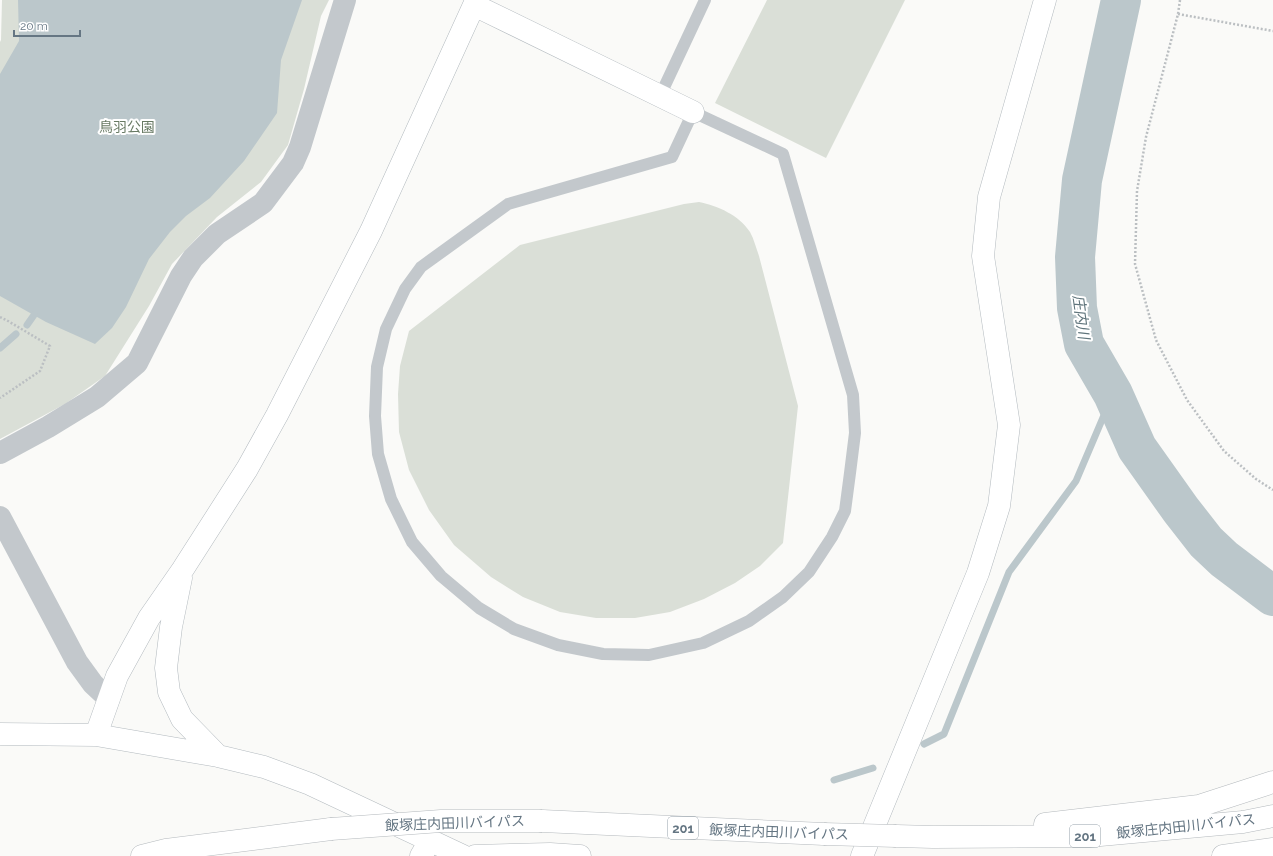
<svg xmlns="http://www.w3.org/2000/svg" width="1273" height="856" font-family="Raleway,'Noto Sans JP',sans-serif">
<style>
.green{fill:#dadfd7}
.water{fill:#bbc7cb}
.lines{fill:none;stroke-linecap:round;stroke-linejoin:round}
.stream{stroke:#bbc7cb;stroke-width:7}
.river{stroke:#bbc7cb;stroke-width:40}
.secondary-casing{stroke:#b3babf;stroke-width:23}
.highway-casing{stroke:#b4b9bd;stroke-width:23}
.path{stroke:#bbbfc2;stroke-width:2.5;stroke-dasharray:2 2;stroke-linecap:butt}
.lane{stroke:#c3c8cc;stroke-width:12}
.street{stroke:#c3c8cc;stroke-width:22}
.secondary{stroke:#fff;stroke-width:22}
.highway{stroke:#fff;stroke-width:22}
.highway-bridge-casing{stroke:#b4b9bd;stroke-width:23;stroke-linecap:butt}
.highway-bridge{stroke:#fff;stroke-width:22}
.labels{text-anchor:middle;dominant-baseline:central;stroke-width:4;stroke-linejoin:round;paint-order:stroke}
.shield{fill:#fff;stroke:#939fa8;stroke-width:1}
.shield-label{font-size:13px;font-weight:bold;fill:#657683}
.park-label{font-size:14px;fill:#687a64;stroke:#fff}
.street-label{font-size:14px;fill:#657683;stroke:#fff}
.water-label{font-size:15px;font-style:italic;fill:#60757c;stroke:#fff}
</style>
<rect width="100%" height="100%" fill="#fafaf8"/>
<!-- green -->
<path class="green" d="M 2,0 L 329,0 L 321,16 L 304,89 L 288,145 L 261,182 L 217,217 L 172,264 L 149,306 L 105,376 L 65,404 L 0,439 L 0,42 L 1,40 Z
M 767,0 L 905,0 L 826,158 L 715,103 Z
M 699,202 C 718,206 739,215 750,232 C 754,239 756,248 759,256 L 798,406 L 783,543 L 760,566 L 735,583 L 704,599 L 670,612 L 635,618 L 596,618 L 560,612 L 523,597 L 491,577 L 454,545 L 429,510 L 409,470 L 399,432 L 398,394 L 400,366 L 409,331 L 520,245 L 684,204 Z"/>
<!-- water -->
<path class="water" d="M 18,0 L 302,0 L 281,60 L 277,113 L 244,161 L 210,198 L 186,216 L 170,232 L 149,259 L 126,307 L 112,328 L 95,344 L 46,322 L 0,296 L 0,74 L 19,41 Z"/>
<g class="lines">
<!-- stream -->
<path class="stream" d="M 27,325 L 34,315
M 0,348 L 16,334
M 924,744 L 944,734 L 1009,572 L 1076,481 L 1113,394
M 834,780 L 873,768"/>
<!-- river -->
<path class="river" d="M 1121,0 L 1082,180 L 1075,257 L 1077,308 L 1084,344 L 1113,394 L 1137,448 L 1181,510 L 1206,542 L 1224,559 L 1273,596"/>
<defs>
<path id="secondary" d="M 181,578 L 171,627 L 166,668 L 169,692 L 182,719 L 218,756
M 0,734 L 96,735 L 218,756 L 264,767 L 310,784 L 463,856
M 96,735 L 117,676 L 149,618 L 183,569 L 247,469 L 277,415 L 371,231 L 474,5 L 693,112
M 862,856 L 978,573 L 999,506 L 1009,425 L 983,256 L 989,197 L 1045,0"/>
<path id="highway" d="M 542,821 L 824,834
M 1045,824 L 1199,806 L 1273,782
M 896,836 L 933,837 L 1089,836 L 1243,822 L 1273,816
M 142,856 L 166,850 L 331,829
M 421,856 L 430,841
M 475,856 L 550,854 L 580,856
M 1223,856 L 1273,849"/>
</defs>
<!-- secondary casing -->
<use href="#secondary" class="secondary-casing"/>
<!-- highway casing -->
<use href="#highway" class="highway-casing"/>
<!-- path -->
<path class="path" d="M 1180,0 L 1178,14 L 1146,137 L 1137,191 L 1135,264 L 1156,340 L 1187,400 L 1224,451 L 1256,479 L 1273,490
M 1178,14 L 1273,31
M 0,317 L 8,321 L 50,346 L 40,371 L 0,398"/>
<!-- lane -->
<path class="lane" d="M 660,96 L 705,0
M 693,112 L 783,154 L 853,395 L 855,433 L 850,473 L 845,511 L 832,537 L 809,572 L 783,597 L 749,621 L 703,643 L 649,655 L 603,654 L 558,645 L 514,629 L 479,608 L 441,576 L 412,542 L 391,499 L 378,454 L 375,416 L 377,367 L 386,329 L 405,289 L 421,267 L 508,204 L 672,157 Z"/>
<!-- street -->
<path class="street" d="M 0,453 L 48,427 L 97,397 L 137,363 L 181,276 L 193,258 L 217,234 L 263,203 L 293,163 L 300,147 L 345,0
M 0,517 L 77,662 L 93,684 L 109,699"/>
<!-- secondary -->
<use href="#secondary" class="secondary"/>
<!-- highway -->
<use href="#highway" class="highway"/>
<defs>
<path id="highway-bridge" d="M 331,829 L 441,821 L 542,821
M 824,834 L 896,836"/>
</defs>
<!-- highway-bridge casing -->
<use href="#highway-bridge" class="highway-bridge-casing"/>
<!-- highway-bridge -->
<use href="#highway-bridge" class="highway-bridge"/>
</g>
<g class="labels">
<!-- shield labels -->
<g class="shield">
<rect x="668" y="817" width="30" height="22" rx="3"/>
<rect x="1070" y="825" width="30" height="22" rx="3"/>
</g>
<g class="shield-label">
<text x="683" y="828">201</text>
<text x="1085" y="836">201</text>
</g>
<!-- park labels -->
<g class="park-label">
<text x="127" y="127">鳥羽公園</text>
</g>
<!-- street labels -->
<g class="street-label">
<text transform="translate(455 823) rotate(-2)">飯塚庄内田川バイパス</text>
<text transform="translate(1186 826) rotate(-6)">飯塚庄内田川バイパス</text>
<text transform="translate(779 832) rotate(2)">飯塚庄内田川バイパス</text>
</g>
<!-- water labels -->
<g class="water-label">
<text transform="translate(1081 317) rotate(82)">庄内川</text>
</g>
</g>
<!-- scale -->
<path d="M14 30v6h66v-6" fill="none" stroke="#657683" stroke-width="2"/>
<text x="20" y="30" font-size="12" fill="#657683" stroke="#ffffff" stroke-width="3" paint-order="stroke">20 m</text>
</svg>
